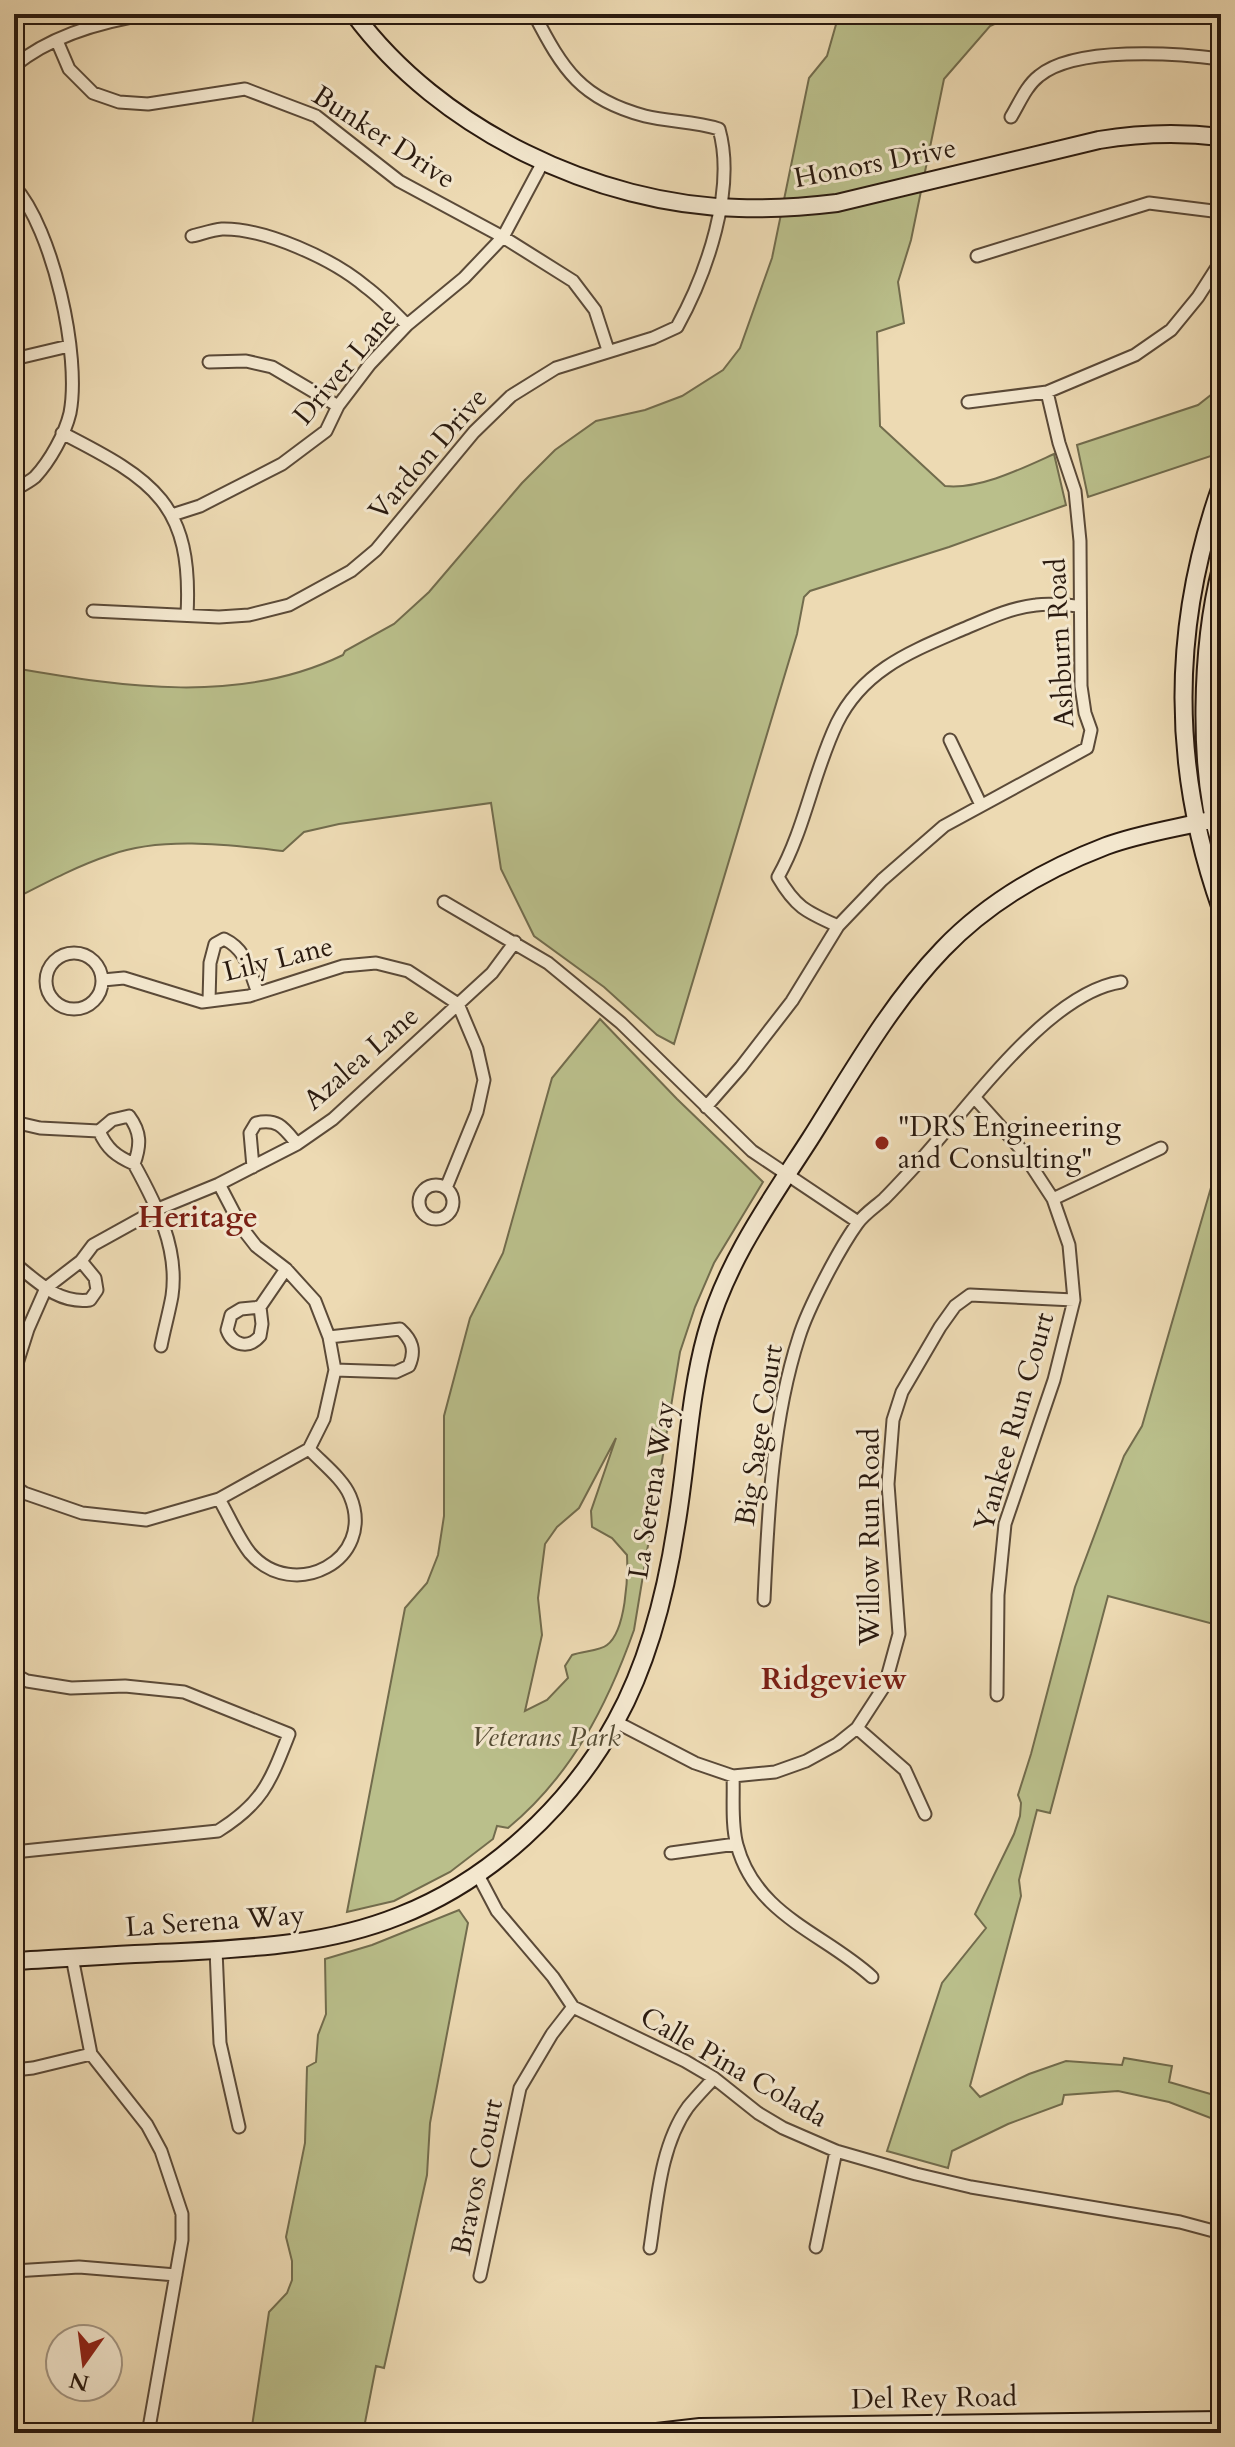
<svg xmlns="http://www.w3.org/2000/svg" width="1235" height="2447" font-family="Cardo,serif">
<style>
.green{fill:#babf8b;stroke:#726c4d;stroke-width:2;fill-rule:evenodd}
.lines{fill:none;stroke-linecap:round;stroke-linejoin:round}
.street-casing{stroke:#5b4a38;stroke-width:15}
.secondary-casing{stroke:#2a1a0f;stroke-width:20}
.street{stroke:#f3e7ce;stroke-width:11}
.secondary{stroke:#f3e7ce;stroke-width:16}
.poi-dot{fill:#8f2418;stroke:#f3e7ce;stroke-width:3}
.labels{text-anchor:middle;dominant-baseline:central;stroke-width:6;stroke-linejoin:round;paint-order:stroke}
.street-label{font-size:28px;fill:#2a1a0f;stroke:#f3e7ce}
.poi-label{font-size:28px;fill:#2a1a0f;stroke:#f3e7ce;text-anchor:start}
.park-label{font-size:28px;font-style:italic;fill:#554c34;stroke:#f3e7ce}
.neighbourhood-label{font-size:30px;font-weight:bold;fill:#7a1f14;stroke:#f3e7ce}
</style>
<rect width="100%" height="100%" fill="#eddab3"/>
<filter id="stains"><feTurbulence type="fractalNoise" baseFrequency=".0025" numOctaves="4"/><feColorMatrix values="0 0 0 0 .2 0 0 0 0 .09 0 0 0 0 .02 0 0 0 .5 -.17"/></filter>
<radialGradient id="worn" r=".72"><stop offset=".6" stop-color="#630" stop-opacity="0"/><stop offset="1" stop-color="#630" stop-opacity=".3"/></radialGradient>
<!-- green -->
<path class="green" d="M 839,14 L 1017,14 L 990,26 L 944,79 L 911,240 L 898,282 L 904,323 L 877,332 L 880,426 L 945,486 C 979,490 1023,468 1054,454 L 1066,505 L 949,547 L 810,591 L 804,597 L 797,634 L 674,1044 L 657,1035 L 604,987 L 534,936 L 501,869 L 491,803 L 339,824 L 304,832 L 283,851 C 230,845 162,836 110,855 C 77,866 45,883 14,899 L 14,668 C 123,687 240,705 343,655 L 345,651 L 394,624 L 429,592 L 522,483 L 555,450 L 596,421 L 645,410 L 682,396 L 723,370 L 740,348 L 772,258 L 809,78 L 827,56 Z
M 1221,387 L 1221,447 L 1217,454 L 1088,497 L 1077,445 L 1198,405 Z
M 600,1019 L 677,1099 L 763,1182 L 714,1263 L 695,1307 L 680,1352 L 634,1630 C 607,1706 571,1776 508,1828 L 497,1826 L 493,1839 L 450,1872 L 394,1901 L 347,1912 L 405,1608 L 427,1583 L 438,1555 L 444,1516 L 444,1416 L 470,1318 L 503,1253 L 552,1078 ZM 616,1438 L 591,1511 L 592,1527 L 612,1538 L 627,1555 C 628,1576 626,1631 607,1645 C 600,1651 582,1651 572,1655 L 565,1666 L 568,1678 L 547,1700 L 525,1711 L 542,1635 L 538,1598 L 545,1544 L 557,1527 L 579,1508 Z
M 1221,1153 L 1221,1626 L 1108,1596 L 1050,1813 L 1037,1810 L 1019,1880 L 1021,1896 L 970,2086 L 980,2097 L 1029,2074 L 1066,2061 L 1122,2065 L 1124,2058 L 1172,2066 L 1169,2082 L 1221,2097 L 1221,2122 L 1169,2102 L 1118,2091 L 1064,2095 L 1062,2104 L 1008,2124 L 952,2151 L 948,2168 L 887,2151 L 942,1983 L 986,1928 L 975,1914 L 1014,1834 L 1020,1816 L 1021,1803 L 1018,1795 L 1031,1754 L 1075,1587 L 1124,1456 L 1142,1426 Z
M 459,1910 L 468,1923 L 430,2123 L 427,2175 L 384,2368 L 376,2366 L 363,2433 L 251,2433 L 269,2312 L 287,2293 L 292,2280 L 292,2261 L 286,2237 L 305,2143 L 307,2067 L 316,2062 L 318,2035 L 326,2014 L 325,1959 L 372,1945 Z"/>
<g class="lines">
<defs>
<path id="street" d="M 428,16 L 433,14
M 57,41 L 69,69 L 93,93 L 119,102 L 148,104 L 245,89 L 316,116 L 399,181 L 503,237 L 573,281 L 595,310 L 608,350
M 14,66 C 52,35 102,21 150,14
M 1011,117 C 1019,104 1026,86 1039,76 C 1075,46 1176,53 1221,59
M 14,186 C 53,229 81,356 70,413 C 65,434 50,461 35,477 C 29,482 21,486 14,490
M 192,236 C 201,234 212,230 222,229 C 265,228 333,259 366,287 C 381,298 394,312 407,325
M 977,256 L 1149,203 L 1221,212
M 14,359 L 69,346
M 209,362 L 246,361 L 272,367 L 338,406
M 968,402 L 1047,392 L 1135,355 L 1171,330 L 1198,297 L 1221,261
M 62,433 C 154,480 193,504 187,615
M 172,515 L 200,506 L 282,464 L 326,431 L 338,406 L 370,364 L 407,325 L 464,278 L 503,237 L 543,162
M 93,611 L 219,617 L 249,615 L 289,605 L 351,571 L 376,550 L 474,432 L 511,396 L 556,368 L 653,338 L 677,327 C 707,273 736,189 719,129 C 695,121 669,122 645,116 C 581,99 563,70 534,14
M 950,740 L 981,805
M 444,902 L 548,963 L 621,1023 L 752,1151 L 858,1222
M 838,926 C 807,912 796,908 778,877 C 805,829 813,773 837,723 C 863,670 910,652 961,630 C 985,620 1009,608 1036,605 C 1050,603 1065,605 1079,606
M46 981a28 28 0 1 1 56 0a28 28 0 1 1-56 0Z
M 103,980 L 124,978 L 202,1002 L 249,996 L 343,966 L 376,963 L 408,971 L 458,1004 L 477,1049 L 484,1080 L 477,1112 L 446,1188
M 209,1001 L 210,963 L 215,944 L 224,939 C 247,950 249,970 258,993
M 974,1097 L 1019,1147 L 1053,1199 L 1069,1245 L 1074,1300 L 1054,1380 L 1005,1524 L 998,1595 L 997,1695
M 706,1107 L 741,1067 L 792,1001 L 838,926 L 882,880 L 944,826 L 1087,748 L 1091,730 L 1085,713 L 1081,686 L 1080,541 L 1075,491 L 1059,443 L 1047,392
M 14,1122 L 40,1128 L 99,1131
M 134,1164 C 116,1156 107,1149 99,1131 L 112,1120 L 129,1116 C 141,1132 141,1145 134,1164 C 156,1204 179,1248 172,1296 C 169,1313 164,1330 161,1346
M 253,1167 L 250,1133 L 256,1123 C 278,1118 284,1128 297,1144
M 219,1184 L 297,1144 L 333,1119 L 492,973 L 515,942
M419 1202a17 17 0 1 1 34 0a17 17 0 1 1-34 0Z
M 1053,1199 L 1161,1148
M 14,1212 L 17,1226 L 14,1245
M 14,1263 C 38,1282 58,1304 90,1300 L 97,1290 L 95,1278 L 81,1261
M 260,1307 L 262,1324 L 260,1336 C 249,1349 233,1346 227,1330 L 231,1315 L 241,1309 Z
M 260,1307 L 286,1269
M 329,1337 L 400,1329 C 412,1340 416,1350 409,1366 L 396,1372 L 335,1370
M 14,1373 L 28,1329 L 46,1288 L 81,1261 L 93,1245 L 158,1209 L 219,1184 L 242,1228 L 256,1246 L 286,1269 L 315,1301 L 329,1337 L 335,1370 L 324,1419 L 309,1449 L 219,1499 L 146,1520 L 82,1513 L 24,1493 L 14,1486
M 219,1499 C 229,1516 238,1538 250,1553 C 293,1603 377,1560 350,1496 C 343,1479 322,1463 309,1449
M 764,1600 C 768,1513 772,1420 799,1337 C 808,1308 839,1249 857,1224 C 864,1214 875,1207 884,1199 C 895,1188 906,1176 917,1164 C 967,1110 1047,993 1121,982
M 14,1674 L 27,1681 L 71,1688 L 125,1686 L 184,1692 L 289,1734 C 270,1782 263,1803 218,1831 L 14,1852
M 616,1722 L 695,1763 L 733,1776 L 775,1772 L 806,1761 L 837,1744 L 857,1728 L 885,1685 L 899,1634 L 888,1484 L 893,1420 L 902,1392 L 940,1327 L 955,1306 L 970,1295 L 1074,1300
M 857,1728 L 905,1770 L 925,1814
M 733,1776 C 734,1797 731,1824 737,1845 C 756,1916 824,1933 872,1977
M 671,1853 L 736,1844
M 478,1875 L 497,1911 L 553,1977 L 573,2007 L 685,2061 L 714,2078 L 758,2113 L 783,2128 L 836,2151 L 916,2174 L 971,2187 L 1180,2222 L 1221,2233
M 216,1950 L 220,2043 L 239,2127
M 72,1957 L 91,2054 L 147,2125 L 161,2151 L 182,2214 L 182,2240 L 149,2428
M 14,2070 L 33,2068 L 91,2054
M 816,2247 L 836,2151
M 650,2248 C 657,2203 660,2146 688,2107 C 696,2097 705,2088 714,2078
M 14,2271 L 79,2267 L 176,2275
M 480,2276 L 520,2088 L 552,2034 L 573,2007"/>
<path id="secondary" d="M 354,14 C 439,129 597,205 739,208 C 772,209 804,207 837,203 L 1099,140 C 1141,133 1179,132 1221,137
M 1221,486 C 1171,627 1171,768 1221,909
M 1221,568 C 1201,646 1197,769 1221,847
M 14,1961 C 70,1958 125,1954 181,1952 C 256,1948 329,1944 399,1916 C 489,1881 570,1806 616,1721 C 648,1663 666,1592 676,1527 C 687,1463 689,1397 706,1335 C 726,1262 770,1201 810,1139 C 851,1074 890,1004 943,949 C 988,902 1046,869 1106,846 C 1141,833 1179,828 1214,819
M 648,2433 L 700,2427 L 1221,2420"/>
</defs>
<!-- street casing -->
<use href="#street" class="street-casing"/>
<!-- secondary casing -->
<use href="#secondary" class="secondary-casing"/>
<!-- street -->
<use href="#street" class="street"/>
<!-- secondary -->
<use href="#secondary" class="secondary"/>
</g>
<!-- markers -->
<circle class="poi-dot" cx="882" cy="1143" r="8"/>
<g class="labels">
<!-- street labels -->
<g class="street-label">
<text transform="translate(384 137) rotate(33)">Bunker Drive</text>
<text transform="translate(875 163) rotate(-11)">Honors Drive</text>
<text transform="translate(345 366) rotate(-50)">Driver Lane</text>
<text transform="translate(428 454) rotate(-49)">Vardon Drive</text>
<text transform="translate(1060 643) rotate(-93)">Ashburn Road</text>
<text transform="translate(278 959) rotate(-14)">Lily Lane</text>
<text transform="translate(361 1058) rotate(-41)">Azalea Lane</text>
<text transform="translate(1014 1422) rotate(-74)">Yankee Run Court</text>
<text transform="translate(759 1435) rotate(-81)">Big Sage Court</text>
<text transform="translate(652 1490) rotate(-81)">La Serena Way</text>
<text transform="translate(870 1537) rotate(-90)">Willow Run Road</text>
<text transform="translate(215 1921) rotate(-4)">La Serena Way</text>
<text transform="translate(734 2067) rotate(30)">Calle Pina Colada</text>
<text transform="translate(477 2177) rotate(-78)">Bravos Court</text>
<text transform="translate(934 2398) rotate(-1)">Del Rey Road</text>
</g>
<!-- poi labels -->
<g class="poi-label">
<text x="898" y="1127">"DRS Engineering<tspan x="898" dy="32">and Consulting"</tspan></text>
</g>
<!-- park labels -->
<g class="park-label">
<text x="546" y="1737">Veterans Park</text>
</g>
<!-- neighbourhood labels -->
<g class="neighbourhood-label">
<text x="198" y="1217">Heritage</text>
<text x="834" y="1679">Ridgeview</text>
</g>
</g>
<!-- margin -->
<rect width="1235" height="2447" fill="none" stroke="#eddab3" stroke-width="48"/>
<rect x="16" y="16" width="1203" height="2415" fill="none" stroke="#2a1a0f" stroke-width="4"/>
<rect x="24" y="24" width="1187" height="2399" fill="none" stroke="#2a1a0f" stroke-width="2"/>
<!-- north arrow -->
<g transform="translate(84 2363) rotate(194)"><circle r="38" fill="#f3e7ce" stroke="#a39582" stroke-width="2"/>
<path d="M0-6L14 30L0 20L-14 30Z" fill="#8f2418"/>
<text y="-12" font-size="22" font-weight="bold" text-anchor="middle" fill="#2a1a0f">N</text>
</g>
<rect width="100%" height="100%" filter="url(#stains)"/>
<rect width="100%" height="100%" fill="url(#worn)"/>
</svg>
